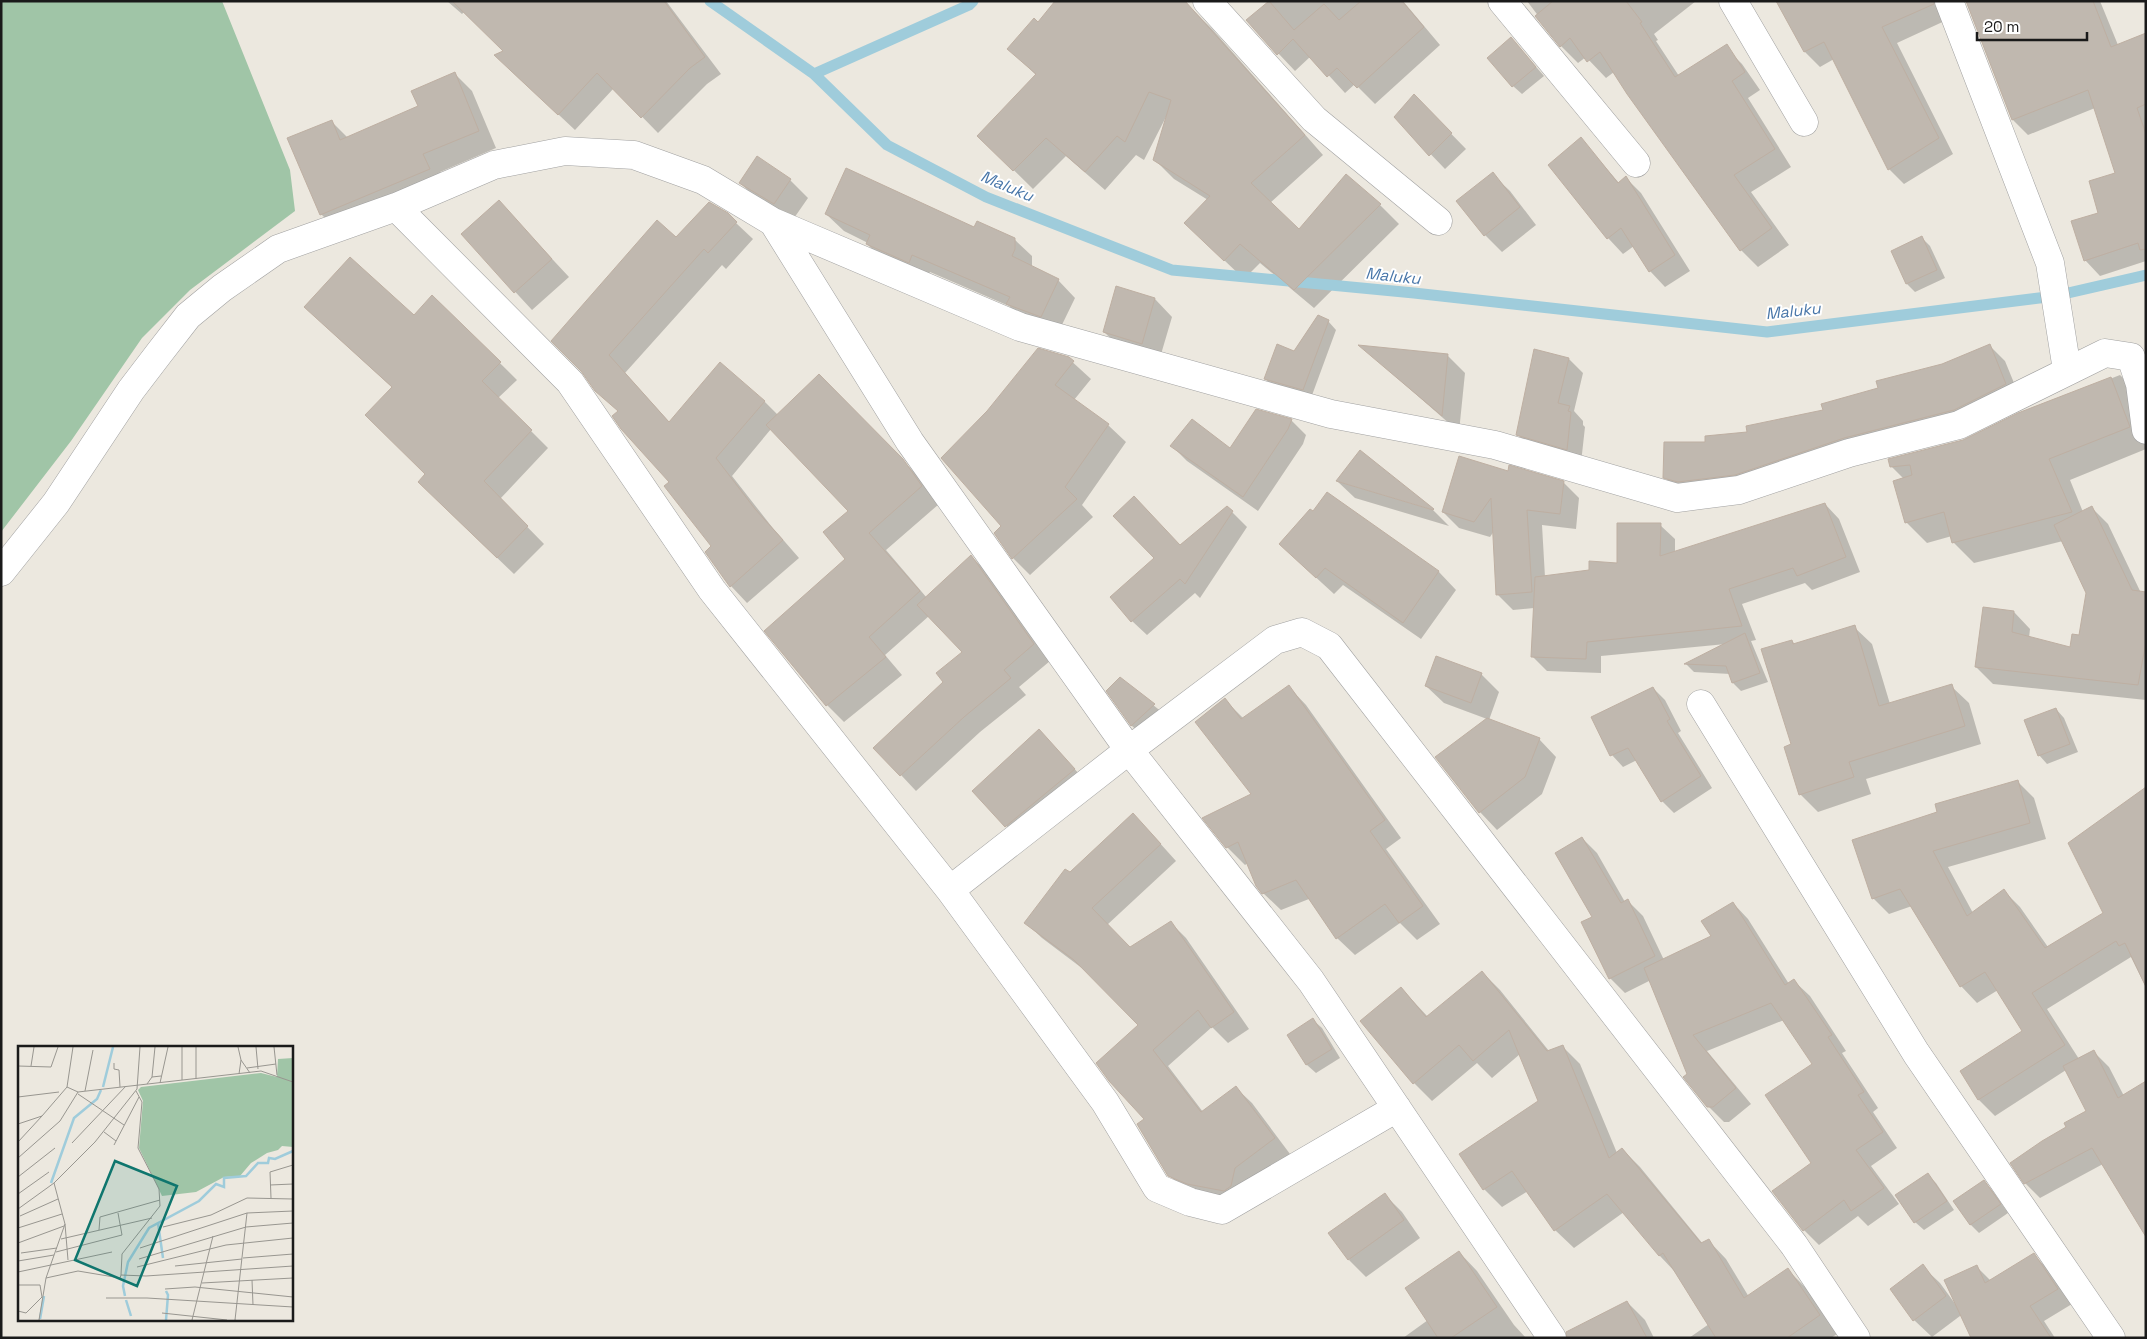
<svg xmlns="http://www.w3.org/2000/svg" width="2147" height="1339" font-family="'Space Grotesk',sans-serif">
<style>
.cemetery{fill:#a0c5a7}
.shadow{fill:#0003}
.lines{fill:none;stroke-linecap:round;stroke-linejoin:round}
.stream{stroke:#9fccdb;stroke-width:11}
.building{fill:#c0b8af;stroke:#beafa2}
.minor-casing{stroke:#a1a1a1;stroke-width:29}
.minor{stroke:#fff;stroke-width:28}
.labels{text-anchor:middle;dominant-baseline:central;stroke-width:4;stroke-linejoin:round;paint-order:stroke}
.water-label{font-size:16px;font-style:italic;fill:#4876a9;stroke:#fff}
.inset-river{fill:none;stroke:#9fccdb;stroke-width:2.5}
.inset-road{fill:none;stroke:#989690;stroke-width:1}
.view{fill:#0f766e;fill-opacity:0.15;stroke:#0f766e;stroke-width:2.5}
.inset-edge{fill:none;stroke:#1a1a1a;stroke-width:2.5}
</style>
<rect width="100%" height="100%" fill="#ece8df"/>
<!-- cemetery -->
<path class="cemetery" d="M 1,1 L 222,1 L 290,170 L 295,211 L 190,290 L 142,338 L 71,441 L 1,532 Z"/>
<!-- shadow -->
<path class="shadow" d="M 447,1 L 666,1 L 721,74 L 707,84 L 658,133 L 614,88 L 575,130 L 512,71 L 505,52 L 464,12 L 462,14 Z
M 1184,1 L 1213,30 L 1323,155 L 1270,203 L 1299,231 L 1380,205 L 1399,224 L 1314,308 L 1260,263 L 1244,279 L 1205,242 L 1208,200 L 1174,179 L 1155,160 L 1167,115 L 1144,160 L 1136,155 L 1105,190 L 1066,156 L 1033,189 L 979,136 L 1037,76 L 1009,49 L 1038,23 Z
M 1271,1 L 1403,1 L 1440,45 L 1375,104 L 1355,84 L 1345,93 L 1311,56 L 1295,71 L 1247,20 Z
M 1527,1 L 1696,1 L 1654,34 L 1658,40 L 1656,41 L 1679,76 L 1725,47 L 1742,64 L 1760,90 L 1748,98 L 1791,167 L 1751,192 L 1789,245 L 1758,267 L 1741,250 L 1614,72 L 1606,78 L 1586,57 L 1578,63 L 1561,46 Z
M 1777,1 L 1959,1 L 1949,19 L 1897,43 L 1953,154 L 1904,184 L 1889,169 L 1834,59 L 1820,67 L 1805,52 Z
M 1967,1 L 2100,1 L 2118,45 L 2146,34 L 2146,261 L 2100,276 L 2085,260 L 2100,214 L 2117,174 L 2095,108 L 2028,135 L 2013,120 Z
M 1511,38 L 1544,76 L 1522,94 L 1513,86 Z
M 454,73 L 472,91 L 496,148 L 440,172 L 446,187 L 338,231 L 321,214 L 331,121 L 348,138 L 419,107 Z
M 1428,110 L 1466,149 L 1445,169 L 1395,117 Z
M 1581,139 L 1619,183 L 1626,178 L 1641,193 L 1690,271 L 1665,287 L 1650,271 L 1634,246 L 1623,254 L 1608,238 L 1550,165 Z
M 758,158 L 790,180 L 808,198 L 792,221 L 758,200 L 740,183 Z
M 1492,174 L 1510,191 L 1536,225 L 1502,252 L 1485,235 Z
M 499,202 L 569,277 L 532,310 L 463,235 Z
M 826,214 L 975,229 L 1014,239 L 1032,256 L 1032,267 L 1058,280 L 1075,298 L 1058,333 L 1025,321 L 1009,306 L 930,272 L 926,279 L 885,262 L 867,244 L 868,243 L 844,231 Z
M 736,223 L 753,239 L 726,269 L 722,265 L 625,373 L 670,423 L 764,401 L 778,415 L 819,376 L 920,478 L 939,504 L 886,550 L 927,598 L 971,556 L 987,572 L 1050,661 L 1019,687 L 1026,695 L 980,732 L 916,791 L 901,775 L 945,682 L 963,652 L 929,616 L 885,655 L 902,675 L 844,722 L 827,705 L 766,631 L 847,559 L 850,511 L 771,429 L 732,476 L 772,527 L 799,558 L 747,603 L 731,586 L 712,546 L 671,482 L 623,414 L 582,370 L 676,239 Z
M 1922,238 L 1930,246 L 1945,278 L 1915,292 L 1907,284 Z
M 1117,288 L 1155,299 L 1172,317 L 1159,361 L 1122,349 L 1104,332 Z
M 433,297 L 517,380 L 498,398 L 548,448 L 500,499 L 544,544 L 514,574 L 436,499 L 393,388 L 322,323 L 414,317 Z
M 1328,321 L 1336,330 L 1311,398 L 1274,387 L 1265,379 Z
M 1990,346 L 2005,361 L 2021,400 L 1680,493 L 1664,477 L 1707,444 L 1825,411 Z
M 1362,347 L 1447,355 L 1465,373 L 1459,432 Z
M 1068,358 L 1091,379 L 1074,400 L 1108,425 L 1126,442 L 1082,505 L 1093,517 L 1030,575 L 1013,558 L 1003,526 L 942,458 Z
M 1569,359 L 1583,373 L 1574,411 L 1583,421 L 1583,425 L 1585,427 L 1581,463 L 1532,449 L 1517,434 Z
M 2120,375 L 2141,396 L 2146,414 L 2146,449 L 2070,480 L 2083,512 L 2092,508 L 2108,524 L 2141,593 L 2146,594 L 2146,700 L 1993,684 L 1976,667 L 2014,612 L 2030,629 L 2029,638 L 2071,648 L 2080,636 L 2087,593 L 2063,541 L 1974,563 L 1953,542 L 1952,536 L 1927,543 L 1906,522 L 1904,479 L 1891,466 L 1963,441 L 2018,415 Z
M 1291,420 L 1306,435 L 1303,444 L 1258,511 L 1187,461 L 1172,446 L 1230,450 Z
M 1509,472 L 1563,482 L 1579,498 L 1576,529 L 1542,525 L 1545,577 L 1590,571 L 1618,564 L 1660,525 L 1675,539 L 1675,553 L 1825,504 L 1839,519 L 1860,572 L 1812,590 L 1805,583 L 1742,604 L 1756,640 L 1751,641 L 1768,682 L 1741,691 L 1733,683 L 1730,674 L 1694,672 L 1686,664 L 1726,644 L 1601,656 L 1601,673 L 1547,671 L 1532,656 L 1534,608 L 1513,610 L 1497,594 L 1494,531 L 1490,537 L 1459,528 L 1443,512 Z
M 1337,481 L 1433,510 L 1449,526 L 1355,498 Z
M 1328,494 L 1439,572 L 1456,590 L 1421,639 L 1343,585 L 1334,594 L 1298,561 L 1313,513 Z
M 1227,507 L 1247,527 L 1200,598 L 1195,593 L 1147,635 L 1132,621 L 1181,546 Z
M 1854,627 L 1872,644 L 1890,704 L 1951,686 L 1969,703 L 1981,744 L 1866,779 L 1871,794 L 1818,812 L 1800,794 L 1792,641 L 1795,644 Z
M 1481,674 L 1499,692 L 1489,720 L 1539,739 L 1556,757 L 1542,794 L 1497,830 L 1480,812 L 1487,719 L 1444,703 L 1426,686 Z
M 1121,679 L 1163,713 L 1141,734 L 1132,726 L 1108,691 Z
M 1289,687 L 1306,705 L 1401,838 L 1386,849 L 1440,924 L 1417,940 L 1400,923 L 1355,955 L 1337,938 L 1309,899 L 1281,910 L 1263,893 L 1248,863 L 1245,865 L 1227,847 L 1253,794 L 1225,700 L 1244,719 Z
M 1653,688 L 1665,700 L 1681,731 L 1678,733 L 1712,788 L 1674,813 L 1662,801 L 1637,760 L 1623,767 L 1612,755 L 1593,718 Z
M 2056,709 L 2064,718 L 2078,752 L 2047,764 L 2039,755 Z
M 1039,730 L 1091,787 L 1023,844 L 974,791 Z
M 2018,782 L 2034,798 L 2046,839 L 1948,867 L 1973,913 L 2004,891 L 2020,907 L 2048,947 L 2105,914 L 2146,789 L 2146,987 L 2131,957 L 2047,1009 L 2079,1059 L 2094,1052 L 2109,1067 L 2124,1096 L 2103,1164 L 2040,1198 L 2025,1183 L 2068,1128 L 2088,1112 L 2066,1070 L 1995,1116 L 1979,1100 L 1962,1071 L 2024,1031 L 1998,990 L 1977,1003 L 1961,986 L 1912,906 L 1889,914 L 1873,898 L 1938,813 Z
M 1149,831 L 1176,861 L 1107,925 L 1130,949 L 1170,922 L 1186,938 L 1249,1029 L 1228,1043 L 1212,1027 L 1168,1066 L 1203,1112 L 1236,1088 L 1252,1103 L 1290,1154 L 1251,1184 L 1247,1202 L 1185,1191 L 1169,1175 L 1145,1120 L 1140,1025 L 1091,975 L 1042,938 L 1026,923 L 1070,873 Z
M 1582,838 L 1597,853 L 1625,902 L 1628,901 L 1643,916 L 1664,960 L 1713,937 L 1733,903 L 1748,919 L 1789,984 L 1794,981 L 1810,996 L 1846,1051 L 1842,1053 L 1878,1108 L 1873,1112 L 1897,1148 L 1871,1166 L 1899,1204 L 1868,1226 L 1858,1216 L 1819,1245 L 1804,1230 L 1812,1163 L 1814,1064 L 1784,1020 L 1707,1051 L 1751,1104 L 1729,1122 L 1724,1122 L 1708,1106 L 1689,1074 L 1651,980 L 1625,993 L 1610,978 L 1594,917 Z
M 1482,972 L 1500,990 L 1549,1051 L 1562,1046 L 1580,1064 L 1617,1153 L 1622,1149 L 1640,1167 L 1703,1244 L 1708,1240 L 1726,1259 L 1749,1297 L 1788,1270 L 1806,1288 L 1837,1334 L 1831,1338 L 1689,1338 L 1709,1324 L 1677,1274 L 1660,1256 L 1624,1212 L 1574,1248 L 1555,1230 L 1528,1191 L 1502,1207 L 1484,1189 L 1540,1102 L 1520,1054 L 1492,1078 L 1477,1063 L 1432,1101 L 1414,1083 L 1401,988 L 1428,1017 Z
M 1313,1020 L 1322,1028 L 1340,1058 L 1316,1073 L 1307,1065 L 1289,1036 Z
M 1927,1174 L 1936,1183 L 1954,1210 L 1924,1230 L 1915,1222 Z
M 1984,1182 L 1992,1190 L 2008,1213 L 1979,1233 L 1971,1225 L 1955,1201 Z
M 1384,1194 L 1402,1212 L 1420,1238 L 1366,1277 L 1349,1260 Z
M 1459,1252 L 1477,1271 L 1514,1325 L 1526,1338 L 1403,1338 L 1428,1320 Z
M 2034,1255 L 2049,1270 L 2072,1304 L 2044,1321 L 2055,1338 L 1997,1338 L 1964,1313 L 1932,1337 L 1914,1320 L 1922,1266 L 1940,1283 L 1956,1305 L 1976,1266 L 1991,1281 Z
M 1627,1302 L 1645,1320 L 1654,1338 L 1567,1338 Z"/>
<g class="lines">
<!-- stream -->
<path class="stream" d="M 710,1 L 814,74 L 887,145 L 986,197 L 1172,270 L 1414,293 L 1767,332 L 2055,296 L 2146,275
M 814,74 L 969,5 L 973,1"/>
</g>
<!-- building -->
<path class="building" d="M 452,1 L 664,1 L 705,57 L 690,68 L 641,118 L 597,73 L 558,115 L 494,55 L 503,51 Z
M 1055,1 L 1185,1 L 1305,135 L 1251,183 L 1299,229 L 1346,174 L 1381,204 L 1294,290 L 1240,244 L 1224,261 L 1184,223 L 1210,196 L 1153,160 L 1171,100 L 1149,92 L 1125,142 L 1117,136 L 1085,172 L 1046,138 L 1013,171 L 977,136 L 1036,74 L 1007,49 L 1034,18 L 1038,22 Z
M 1269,1 L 1294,30 L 1324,4 L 1339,20 L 1361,1 L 1402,1 L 1424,27 L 1357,88 L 1337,68 L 1327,77 L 1293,39 L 1277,55 L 1246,20 Z
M 1553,1 L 1626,1 L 1642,22 L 1640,23 L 1675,77 L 1727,44 L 1745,72 L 1732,81 L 1775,149 L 1734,175 L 1772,228 L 1740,251 L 1627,94 L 1600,52 L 1587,62 L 1570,38 L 1560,47 L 1535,16 Z
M 1776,1 L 1934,1 L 1934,4 L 1882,27 L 1939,138 L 1888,170 L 1824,42 L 1804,52 Z
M 1966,1 L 2093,1 L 2111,47 L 2146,33 L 2146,104 L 2137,108 L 2146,134 L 2146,249 L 2140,250 L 2138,243 L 2084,261 L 2071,221 L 2098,213 L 2089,181 L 2115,173 L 2088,90 L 2012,120 Z
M 1511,37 L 1536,67 L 1512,87 L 1487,58 Z
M 455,72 L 479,131 L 423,154 L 430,169 L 320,215 L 287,138 L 332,120 L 340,140 L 418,106 L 411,91 Z
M 1414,94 L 1452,133 L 1429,156 L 1394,117 Z
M 1581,137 L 1618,183 L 1626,176 L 1675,255 L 1649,272 L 1621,228 L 1607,239 L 1548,165 Z
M 757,156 L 791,179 L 774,204 L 739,183 Z
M 846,168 L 974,227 L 977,221 L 1015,238 L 1015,249 L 1012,256 L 1059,279 L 1041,317 L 1006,304 L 1010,297 L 912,255 L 909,263 L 866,244 L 870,235 L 825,214 Z
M 1493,172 L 1520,207 L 1484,236 L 1456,201 Z
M 499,200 L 552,259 L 514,293 L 461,234 Z
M 709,202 L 728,213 L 737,222 L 708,253 L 704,249 L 609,355 L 669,422 L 720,362 L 765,401 L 716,458 L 755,509 L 783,540 L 730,587 L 705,552 L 711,546 L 664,486 L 669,482 L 621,429 L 612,416 L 618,411 L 595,391 L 581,371 L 551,341 L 657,220 L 676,237 Z
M 1922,236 L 1937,270 L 1906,284 L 1891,251 Z
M 350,257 L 414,315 L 432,295 L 501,362 L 482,381 L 532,430 L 484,481 L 528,526 L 497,558 L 418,482 L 425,474 L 365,415 L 392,387 L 304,307 Z
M 1116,286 L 1155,298 L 1142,344 L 1103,332 Z
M 1318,315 L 1329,320 L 1303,390 L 1264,379 L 1277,344 L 1294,351 Z
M 1990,344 L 2006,384 L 1954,410 L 1844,438 L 1735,475 L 1678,482 L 1663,478 L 1664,442 L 1705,442 L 1705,436 L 1747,432 L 1746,426 L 1823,410 L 1821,404 L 1878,388 L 1876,381 L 1942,364 Z
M 1358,345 L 1448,354 L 1442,416 Z
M 1038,348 L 1069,357 L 1074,361 L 1055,385 L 1109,424 L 1065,487 L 1077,499 L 1012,559 L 994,533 L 1001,526 L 941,458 L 987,411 Z
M 1534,349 L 1569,358 L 1558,403 L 1570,406 L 1568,411 L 1571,412 L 1567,450 L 1516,435 Z
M 819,374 L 903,459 L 922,486 L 869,533 L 920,591 L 869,637 L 886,657 L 826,706 L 764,631 L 845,559 L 823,532 L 848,511 L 766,425 Z
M 2111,377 L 2130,427 L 2049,459 L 2072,512 L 1952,543 L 1944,512 L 1905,523 L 1893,481 L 1912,475 L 1910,465 L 1890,467 L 1888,459 L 1963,440 L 2018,413 Z
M 1256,409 L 1292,419 L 1288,429 L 1243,497 L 1170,446 L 1192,419 L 1230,448 Z
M 1360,450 L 1434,509 L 1433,510 L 1336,481 Z
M 1459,456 L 1508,471 L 1509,465 L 1564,481 L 1560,514 L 1527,510 L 1532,592 L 1496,595 L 1491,498 L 1474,522 L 1442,512 Z
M 1327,492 L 1439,571 L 1403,623 L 1325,568 L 1316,578 L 1279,544 L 1310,509 L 1313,511 Z
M 1134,496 L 1180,545 L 1227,506 L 1233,511 L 1185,584 L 1180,579 L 1131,622 L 1110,597 L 1154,558 L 1113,516 Z
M 1825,503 L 1846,557 L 1797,576 L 1793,568 L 1729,589 L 1742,626 L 1587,642 L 1586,659 L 1531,657 L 1535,577 L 1589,570 L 1589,561 L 1617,563 L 1617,523 L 1661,523 L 1660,556 Z
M 2092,506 L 2132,590 L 2146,592 L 2146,642 L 2138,685 L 1975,667 L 1983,607 L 2014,611 L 2012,632 L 2070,647 L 2072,634 L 2079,635 L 2086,593 L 2054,525 Z
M 971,555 L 1034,644 L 1004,670 L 1011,678 L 964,717 L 900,776 L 873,748 L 943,682 L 936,673 L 962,652 L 917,605 Z
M 1855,625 L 1879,706 L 1952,684 L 1965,726 L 1849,762 L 1854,777 L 1799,795 L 1784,747 L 1791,744 L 1761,649 L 1792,640 L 1793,644 Z
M 1745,633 L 1760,673 L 1732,683 L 1726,666 L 1684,664 Z
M 1436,656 L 1482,673 L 1471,703 L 1425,686 Z
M 1120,677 L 1155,704 L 1131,726 L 1106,691 Z
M 1289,685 L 1385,820 L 1370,831 L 1423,906 L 1399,923 L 1385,904 L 1336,939 L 1296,880 L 1262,894 L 1256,886 L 1238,842 L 1226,848 L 1202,818 L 1251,794 L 1195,722 L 1225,698 L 1241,719 Z
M 1653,687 L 1670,719 L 1667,721 L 1701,776 L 1661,802 L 1628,748 L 1610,756 L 1591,717 Z
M 2056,708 L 2070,744 L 2038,756 L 2024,720 Z
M 1487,718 L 1540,738 L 1525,777 L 1479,813 L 1435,757 Z
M 1039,729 L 1075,769 L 1005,827 L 972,791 Z
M 2018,780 L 2030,823 L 1933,851 L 1967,916 L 2004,889 L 2045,948 L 2103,913 L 2068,843 L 2146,787 L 2146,987 L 2125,943 L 2119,946 L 2116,941 L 2032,993 L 2065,1045 L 1978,1100 L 1960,1071 L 2022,1031 L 1985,972 L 1960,987 L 1900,889 L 1872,899 L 1852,840 L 1937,812 L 1935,804 Z
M 1133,813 L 1161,844 L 1092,908 L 1130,947 L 1171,921 L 1234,1012 L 1211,1028 L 1198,1010 L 1153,1050 L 1201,1112 L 1236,1086 L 1275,1138 L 1235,1168 L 1231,1186 L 1224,1191 L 1187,1184 L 1168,1176 L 1137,1124 L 1144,1119 L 1109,1081 L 1096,1063 L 1138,1025 L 1074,960 L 1024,923 L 1065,869 L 1070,872 Z
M 1582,837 L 1621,903 L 1628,899 L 1655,956 L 1609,979 L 1581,922 L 1592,917 L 1555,853 Z
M 1733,902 L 1785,985 L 1794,979 L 1832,1035 L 1828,1037 L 1864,1092 L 1858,1095 L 1883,1132 L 1856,1150 L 1884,1188 L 1851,1211 L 1844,1200 L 1803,1231 L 1772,1191 L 1811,1163 L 1765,1095 L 1812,1064 L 1771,1003 L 1693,1035 L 1736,1088 L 1713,1107 L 1707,1107 L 1683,1077 L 1687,1074 L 1644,968 L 1711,936 L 1701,921 Z
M 1482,971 L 1547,1051 L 1563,1045 L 1609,1158 L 1622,1148 L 1701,1243 L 1709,1239 L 1744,1298 L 1788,1268 L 1820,1315 L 1787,1338 L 1716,1338 L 1663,1253 L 1659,1256 L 1607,1194 L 1554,1231 L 1512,1171 L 1483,1190 L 1459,1154 L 1538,1101 L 1509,1030 L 1473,1061 L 1459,1045 L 1413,1084 L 1360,1021 L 1401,987 L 1426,1017 Z
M 1313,1018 L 1332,1049 L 1306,1065 L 1287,1035 Z
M 2094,1050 L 2118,1098 L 2146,1081 L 2146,1237 L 2092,1148 L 2024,1184 L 2010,1163 L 2042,1141 L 2066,1127 L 2064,1123 L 2086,1111 L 2063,1066 Z
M 1928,1173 L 1947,1201 L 1914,1223 L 1895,1195 Z
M 1984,1180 L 2001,1204 L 1970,1225 L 1953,1201 Z
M 1385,1193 L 1404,1220 L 1348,1260 L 1328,1233 Z
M 1459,1251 L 1497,1307 L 1451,1338 L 1438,1338 L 1405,1288 Z
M 2034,1253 L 2058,1289 L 2030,1306 L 2051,1338 L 1971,1338 L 1944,1280 L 1977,1265 L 1985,1283 Z
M 1923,1264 L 1946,1296 L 1913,1321 L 1890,1289 Z
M 1627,1301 L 1647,1338 L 1567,1338 L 1566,1332 Z"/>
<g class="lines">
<defs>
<path id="minor" d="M 1207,1 L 1314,119 L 1438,221
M 1502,1 L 1636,163
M 1733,1 L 1804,122
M 1949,1 L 2050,263 L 2067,370
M 396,207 L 570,382 L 712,590 L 950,890 L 1105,1102 L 1157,1188 L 1190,1202 L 1222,1210 L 1397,1108
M 773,222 L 910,442 L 1129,750 L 1311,981 L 1552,1338
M 1,572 L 56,503 L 131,390 L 160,352 L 188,316 L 222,288 L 278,249 L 396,207 L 494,165 L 565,151 L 634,155 L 703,180 L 773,222 L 1020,327 L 1331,414 L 1495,445 L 1677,498 L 1739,490 L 1849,453 L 1959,425 L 2105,353 L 2131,357 L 2140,384 L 2146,430
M 1701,704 L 1916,1053 L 2111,1338
M 950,890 L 1129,750 L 1275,640 L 1302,632 L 1329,646 L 1794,1245 L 1856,1338"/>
</defs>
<!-- minor casing -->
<use href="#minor" class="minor-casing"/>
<!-- minor -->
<use href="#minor" class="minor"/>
</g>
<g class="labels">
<!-- water labels -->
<g class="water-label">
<text transform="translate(1007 186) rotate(23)">Maluku</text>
<text transform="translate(1393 276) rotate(6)">Maluku</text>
<text transform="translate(1793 311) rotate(-6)">Maluku</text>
</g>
</g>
<!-- overview -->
<g transform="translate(18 1046)">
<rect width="275" height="275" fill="#ece8df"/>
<path d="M 275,12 L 275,101 L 264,100 L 260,104 L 249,107 L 233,117 L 222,130 L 206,131 L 178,146 L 144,150 L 121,102 L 125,55 L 120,44 L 123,41 L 243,27 L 259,31 L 260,13 Z" fill="#a0c5a7"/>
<path class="inset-river" d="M 85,41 L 95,1M 33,137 L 56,72 L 79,53 L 83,44M 140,177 L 145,212M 107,250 L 105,240 L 110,216 L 131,182 L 181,155 L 198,138 L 206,141 L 206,132 L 228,130 L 240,117 L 250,117 L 251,112 L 257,113 L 275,105M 108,254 L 113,270M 22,273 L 26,250M 148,274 L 150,249 L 148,245"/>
<path class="inset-road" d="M 220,1 L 223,14 L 221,28M 238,1 L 240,23M 256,1 L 259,29M 223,14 L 232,27M 96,17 L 96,23 L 101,24 L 102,41M 0,20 L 33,21 L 40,1M 13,20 L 16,1M 229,22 L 258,18M 134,31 L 137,1M 178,33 L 178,1M 164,34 L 164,1M 142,37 L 150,1M 129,38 L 134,31 L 143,30M 49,41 L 60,46 L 243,25 L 275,36M 67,45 L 75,4M 60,48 L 106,79M 0,51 L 41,46M 0,78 L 24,70 L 49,41 L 55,1M 86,86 L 98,95M 0,96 L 24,70M 54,97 L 108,40M 96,99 L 121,51M 0,112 L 42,75 L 60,46M 0,131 L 37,102M 252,139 L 275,138M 0,148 L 31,126M 253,152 L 252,126 L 275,119M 0,163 L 36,137M 2,170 L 40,153M 47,178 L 50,214M 145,181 L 193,169 L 229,152 L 275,153M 0,182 L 44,168M 81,184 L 82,171 L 142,154M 43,193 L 134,172M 0,197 L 46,180M 122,202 L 229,167 L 275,165M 38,206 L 104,189 L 100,167M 3,207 L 39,202M 225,212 L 275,208M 121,213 L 228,181 L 275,177M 0,215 L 36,209M 157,220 L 224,213M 119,221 L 208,199 L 275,192M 0,226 L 94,206M 103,229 L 104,208 L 142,160 L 141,143 L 120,102 L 124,56 L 118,45M 28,232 L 60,225 L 102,232 L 103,229 L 128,230 L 275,220M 234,234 L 235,259M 184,237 L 275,232M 0,239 L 22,239 L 24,251M 147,243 L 177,241 L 275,251M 88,252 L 129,252 L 275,261M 0,265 L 8,267 L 24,251M 144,267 L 209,274M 21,274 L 28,232 L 47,178 L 36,137 L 77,96 L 119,43 L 122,1M 174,274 L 195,190M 217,274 L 229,167"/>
<path class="view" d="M 97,115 L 159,140 L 119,240 L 57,214 Z"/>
<rect width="275" height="275" class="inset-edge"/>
</g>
<!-- border -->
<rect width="2147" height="1339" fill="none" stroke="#1a1a1a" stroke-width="5"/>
<!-- scale -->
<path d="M1977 32v8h110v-8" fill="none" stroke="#1a1a1a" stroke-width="2.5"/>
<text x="1984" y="32" font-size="15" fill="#1a1a1a" stroke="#ffffff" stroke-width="4" paint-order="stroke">20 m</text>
</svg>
